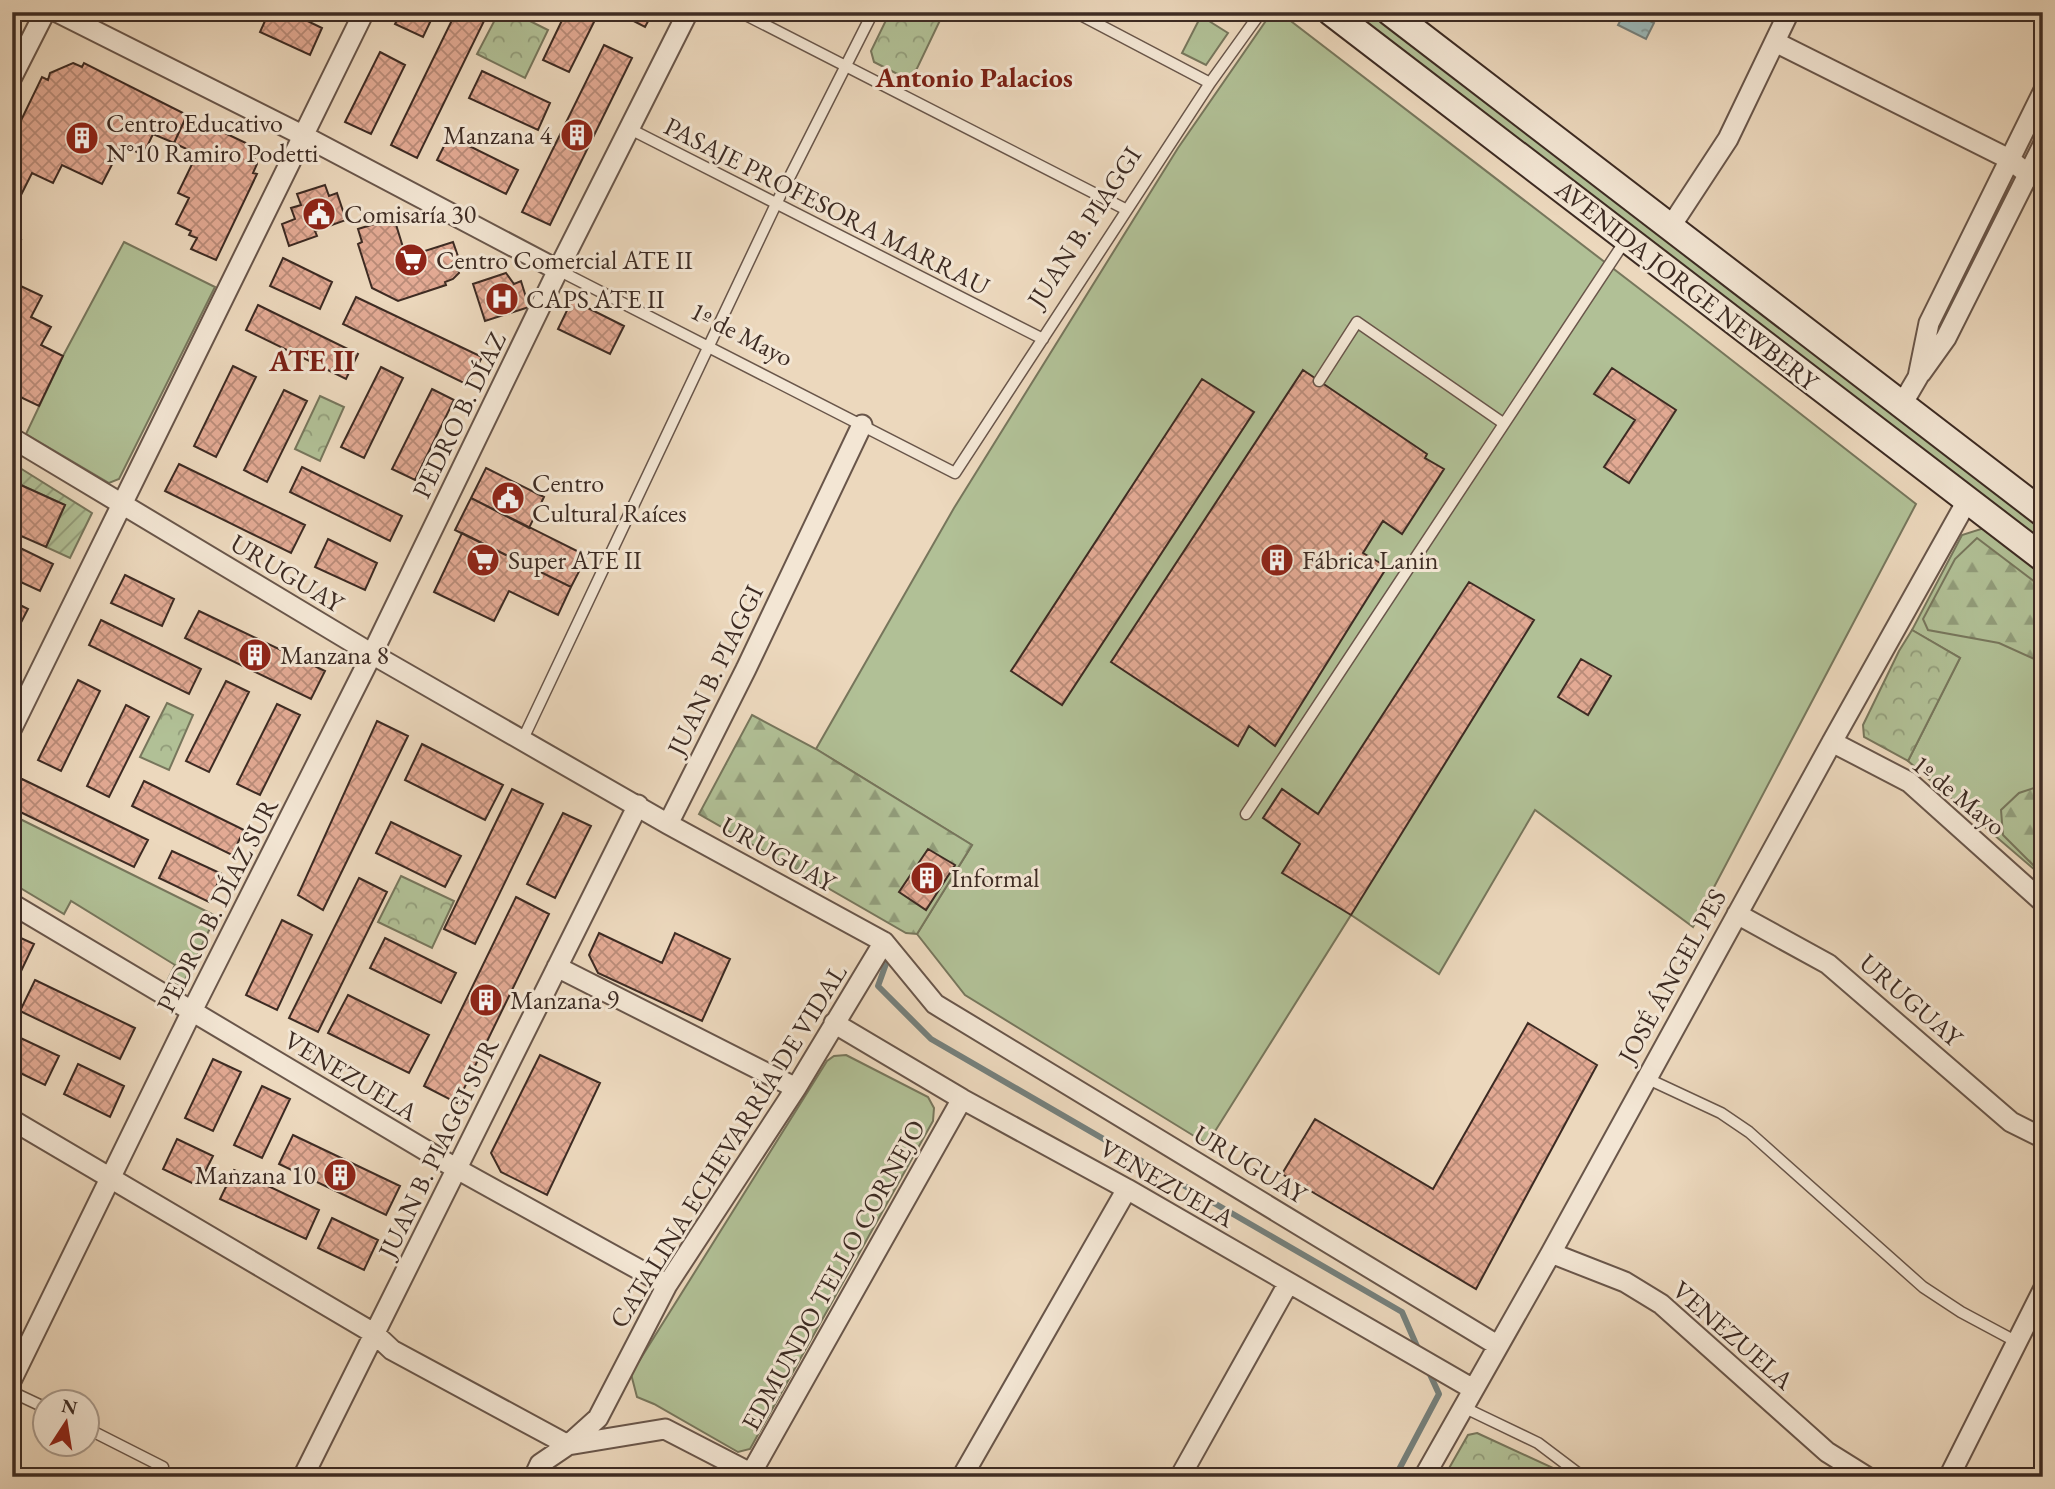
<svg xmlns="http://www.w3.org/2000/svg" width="2055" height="1489" font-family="'EB Garamond',serif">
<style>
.grass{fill:#b1c096;stroke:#77765c;stroke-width:2}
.forest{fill:url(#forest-firs);stroke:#77765c;stroke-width:2}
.park{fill:url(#park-crowns);stroke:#77765c;stroke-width:2}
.garden{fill:url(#garden-furrows);stroke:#77765c;stroke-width:2}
.water{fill:url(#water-ripples);stroke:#75807c;stroke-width:2}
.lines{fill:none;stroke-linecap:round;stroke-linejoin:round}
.stream{stroke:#75807c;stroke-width:6}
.building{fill:url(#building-cross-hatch);stroke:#3d2b23;stroke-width:2}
.service-casing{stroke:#69564a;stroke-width:13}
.minor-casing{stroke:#69564a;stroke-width:23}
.secondary-casing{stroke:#3d2b23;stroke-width:30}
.service{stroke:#f3e6d4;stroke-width:10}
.minor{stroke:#f3e6d4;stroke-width:19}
.secondary{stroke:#f3e6d4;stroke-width:26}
.labels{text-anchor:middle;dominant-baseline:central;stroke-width:6;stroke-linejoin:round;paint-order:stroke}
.poi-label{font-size:26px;fill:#3d2b23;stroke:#f3e6d4;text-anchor:start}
.street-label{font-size:26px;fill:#3d2b23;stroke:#f3e6d4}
.neighbourhood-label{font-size:28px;font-weight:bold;fill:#7a1f14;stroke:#f3e6d4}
.quarter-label{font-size:30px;font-weight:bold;fill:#7a1f14;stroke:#f3e6d4}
</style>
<defs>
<pattern id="forest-firs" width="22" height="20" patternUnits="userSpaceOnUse" patternTransform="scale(1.75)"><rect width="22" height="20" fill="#b1c096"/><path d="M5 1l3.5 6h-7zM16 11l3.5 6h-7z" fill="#919c7a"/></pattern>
<pattern id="park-crowns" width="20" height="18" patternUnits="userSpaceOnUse" patternTransform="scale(1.75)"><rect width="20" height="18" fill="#b1c096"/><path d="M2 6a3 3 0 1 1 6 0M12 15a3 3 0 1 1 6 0" fill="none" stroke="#919c7a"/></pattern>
<pattern id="garden-furrows" width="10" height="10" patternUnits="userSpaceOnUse" patternTransform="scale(1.75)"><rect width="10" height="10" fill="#b1c096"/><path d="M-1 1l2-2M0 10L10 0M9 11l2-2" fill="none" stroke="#919c7a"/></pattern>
<pattern id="water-ripples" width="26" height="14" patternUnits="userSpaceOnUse" patternTransform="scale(1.75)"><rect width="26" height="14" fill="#9ab8b8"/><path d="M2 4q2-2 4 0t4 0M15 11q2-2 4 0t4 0" fill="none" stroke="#7f9695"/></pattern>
<pattern id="building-cross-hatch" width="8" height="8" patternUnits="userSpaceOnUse" patternTransform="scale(1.75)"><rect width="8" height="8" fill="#e3aa94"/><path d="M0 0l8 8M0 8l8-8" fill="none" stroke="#b98b78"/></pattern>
</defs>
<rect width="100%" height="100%" fill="#ecd8bd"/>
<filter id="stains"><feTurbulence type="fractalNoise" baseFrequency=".00286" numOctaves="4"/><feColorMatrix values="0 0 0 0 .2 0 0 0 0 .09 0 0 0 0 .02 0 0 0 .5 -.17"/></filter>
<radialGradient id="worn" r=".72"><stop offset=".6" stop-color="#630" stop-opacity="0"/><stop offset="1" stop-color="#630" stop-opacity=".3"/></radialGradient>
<!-- grass -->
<path class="grass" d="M 1272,12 L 1279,12 L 1688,326 L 1916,504 L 1693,927 L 1535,810 L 1439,974 L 1351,915 L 1207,1144 L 965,995 L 917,934 L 972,845 L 816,749 L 954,508 L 1178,148 Z
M 1345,12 L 1374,12 L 2043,525 L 2043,547 Z
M 1201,16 L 1228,33 L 1206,65 L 1182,53 Z
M 124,242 L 215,287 L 119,479 L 109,483 L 26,434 L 63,356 Z
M 1984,528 L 2043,572 L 2043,877 L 1908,761 L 1960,658 L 1912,630 L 1962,535 Z
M 12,815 L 216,916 L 182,986 L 168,979 L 175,965 L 71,901 L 64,914 L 12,883 Z
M 846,1055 L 928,1097 L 934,1108 L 933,1121 L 750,1449 L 738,1452 L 654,1404 L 637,1397 L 631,1374 L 827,1061 L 834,1056 Z"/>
<!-- forest -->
<path class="forest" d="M 1977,538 L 2043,588 L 2043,663 L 1999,643 L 1928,630 L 1923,619 L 1955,559 Z
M 752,715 L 816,749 L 972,845 L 917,934 L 906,933 L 699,814 Z
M 2043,785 L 2043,875 L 2003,835 L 2001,810 L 2019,793 Z"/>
<!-- park -->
<path class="park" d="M 499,12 L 512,12 L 548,30 L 525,78 L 477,54 Z
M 890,12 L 944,12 L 911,81 L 874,62 L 871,51 Z
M 320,396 L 344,407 L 320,461 L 295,449 Z
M 1912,630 L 1960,658 L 1908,761 L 1864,737 L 1863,725 L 1899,651 Z
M 167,703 L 193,715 L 169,770 L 140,757 Z
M 401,876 L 454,901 L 432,948 L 378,922 Z
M 1477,1433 L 1564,1473 L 1568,1477 L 1444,1477 L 1468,1435 Z"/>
<!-- garden -->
<path class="garden" d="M 12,463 L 92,513 L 70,558 L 46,547 L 65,505 L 12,481 Z"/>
<!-- water -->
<path class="water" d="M 1625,12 L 1632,12 L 1654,23 L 1646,39 L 1618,25 Z"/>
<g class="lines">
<!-- stream -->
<path class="stream" d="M 12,18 L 15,12
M 887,961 L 878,986 L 931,1039 L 1402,1312 L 1419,1351
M 1395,1477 L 1439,1394 L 1428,1370"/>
</g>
<!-- building -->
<path class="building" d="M 269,12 L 289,12 L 322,28 L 310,55 L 260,32 Z
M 269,12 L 289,12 L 322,28 L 310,55 L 260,32 Z
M 401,12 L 435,12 L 423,37 L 395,24 Z
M 401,12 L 435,12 L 423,37 L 395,24 Z
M 456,12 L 471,12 L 485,19 L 417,158 L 391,145 Z
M 456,12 L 471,12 L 485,19 L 417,158 L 391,145 Z
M 566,12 L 599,12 L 569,72 L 543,60 Z
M 566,12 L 599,12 L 569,72 L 543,60 Z
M 621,12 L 653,12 L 645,27 L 620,14 Z
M 621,12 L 653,12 L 645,27 L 620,14 Z
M 604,45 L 632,58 L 550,225 L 522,212 Z
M 604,45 L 632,58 L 550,225 L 522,212 Z
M 380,52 L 405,65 L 371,134 L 345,122 Z
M 380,52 L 405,65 L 371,134 L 345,122 Z
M 73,63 L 82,67 L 84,63 L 187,115 L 174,143 L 153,134 L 143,155 L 122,145 L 102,184 L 62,165 L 53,183 L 32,173 L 12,213 L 12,139 L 42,77 L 48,80 L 50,73 Z
M 482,71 L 550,103 L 538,130 L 469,98 Z
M 482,71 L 550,103 L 538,130 L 469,98 Z
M 187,115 L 248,144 L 257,164 L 253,173 L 257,174 L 216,260 L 191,249 L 197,238 L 189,235 L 191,231 L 176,224 L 189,198 L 178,193 L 197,154 L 174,143 Z
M 449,136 L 518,170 L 506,194 L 437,160 Z
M 449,136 L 518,170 L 506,194 L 437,160 Z
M 325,185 L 329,196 L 337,193 L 346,220 L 315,231 L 317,236 L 289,246 L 282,224 L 295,219 L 291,208 L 301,205 L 297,194 Z
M 394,218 L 406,257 L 453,242 L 460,262 L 456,265 L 459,273 L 453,279 L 445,282 L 446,285 L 398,301 L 372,288 L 358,244 L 362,242 L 358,229 Z
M 12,236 L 21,240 L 12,258 Z
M 283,258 L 332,282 L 320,309 L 270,286 Z
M 283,258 L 332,282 L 320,309 L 270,286 Z
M 506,273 L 514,284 L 521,281 L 529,307 L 485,321 L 473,284 Z
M 12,282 L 42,296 L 31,317 L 51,327 L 41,345 L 63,356 L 39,406 L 12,393 Z
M 356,297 L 482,357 L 468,385 L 343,324 Z
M 356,297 L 482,357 L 468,385 L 343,324 Z
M 572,300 L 624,326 L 610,354 L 558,329 Z
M 258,305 L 358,354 L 346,379 L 246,330 Z
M 258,305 L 358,354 L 346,379 L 246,330 Z
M 233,366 L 256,377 L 216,457 L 194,446 Z
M 233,366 L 256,377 L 216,457 L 194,446 Z
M 381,367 L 403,378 L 364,458 L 341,447 Z
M 381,367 L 403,378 L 364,458 L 341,447 Z
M 1612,368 L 1676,410 L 1629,483 L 1604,467 L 1635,420 L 1594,394 Z
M 1612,368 L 1676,410 L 1629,483 L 1604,467 L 1635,420 L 1594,394 Z
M 1303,370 L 1427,454 L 1425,458 L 1444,469 L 1402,534 L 1383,521 L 1363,553 L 1387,567 L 1275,746 L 1249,726 L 1238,746 L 1111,662 Z
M 1202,379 L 1254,412 L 1062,705 L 1011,671 Z
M 432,389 L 454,400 L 415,480 L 392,469 Z
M 432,389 L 454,400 L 415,480 L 392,469 Z
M 284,390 L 307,401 L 267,482 L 244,470 Z
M 284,390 L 307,401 L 267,482 L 244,470 Z
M 179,464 L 305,525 L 291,553 L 165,491 Z
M 179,464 L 305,525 L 291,553 L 165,491 Z
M 302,467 L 402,516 L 390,541 L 290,492 Z
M 302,467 L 402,516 L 390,541 L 290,492 Z
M 486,468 L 544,497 L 529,528 L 471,498 Z
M 12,481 L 65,505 L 46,547 L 12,532 Z
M 471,498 L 587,556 L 571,587 L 455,530 Z
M 462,533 L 571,587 L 558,615 L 509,591 L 494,621 L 434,592 Z
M 328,539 L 377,563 L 365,590 L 315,567 Z
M 328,539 L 377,563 L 365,590 L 315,567 Z
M 12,544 L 53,564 L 40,591 L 12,578 Z
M 12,544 L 53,564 L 40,591 L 12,578 Z
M 125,575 L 174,599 L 162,626 L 111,603 Z
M 125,575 L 174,599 L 162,626 L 111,603 Z
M 1469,582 L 1534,620 L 1351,915 L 1282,873 L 1300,844 L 1263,818 L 1282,789 L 1318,814 Z
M 12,601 L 28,609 L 12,640 Z
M 12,601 L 28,609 L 12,640 Z
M 199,611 L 325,671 L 311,699 L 185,638 Z
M 199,611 L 325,671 L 311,699 L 185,638 Z
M 101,620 L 201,669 L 189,694 L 89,645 Z
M 101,620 L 201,669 L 189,694 L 89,645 Z
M 1581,659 L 1611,676 L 1588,715 L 1558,697 Z
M 78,680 L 100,691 L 61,771 L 38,760 Z
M 78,680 L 100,691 L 61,771 L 38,760 Z
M 226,681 L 249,692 L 209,772 L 186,761 Z
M 226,681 L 249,692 L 209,772 L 186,761 Z
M 277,704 L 300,715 L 260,795 L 237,784 Z
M 277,704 L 300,715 L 260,795 L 237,784 Z
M 126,705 L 149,717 L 109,797 L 87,786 Z
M 126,705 L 149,717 L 109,797 L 87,786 Z
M 377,721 L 408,736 L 323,910 L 298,895 Z
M 377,721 L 408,736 L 323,910 L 298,895 Z
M 422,744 L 503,785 L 485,820 L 405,780 Z
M 422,744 L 503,785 L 485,820 L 405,780 Z
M 22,779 L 148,840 L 134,867 L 12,808 L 12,799 Z
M 22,779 L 148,840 L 134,867 L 12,808 L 12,799 Z
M 144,781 L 244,830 L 232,855 L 132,806 Z
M 144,781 L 244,830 L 232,855 L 132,806 Z
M 512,789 L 543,804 L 475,944 L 444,929 Z
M 512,789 L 543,804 L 475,944 L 444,929 Z
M 563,813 L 591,826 L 555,898 L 527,884 Z
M 563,813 L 591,826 L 555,898 L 527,884 Z
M 391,822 L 461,856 L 445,887 L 376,853 Z
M 391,822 L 461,856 L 445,887 L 376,853 Z
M 928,849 L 955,865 L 926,910 L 899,892 Z
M 172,851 L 222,874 L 209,902 L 159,878 Z
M 172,851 L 222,874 L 209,902 L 159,878 Z
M 359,878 L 387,892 L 318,1032 L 289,1018 Z
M 359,878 L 387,892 L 318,1032 L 289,1018 Z
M 516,897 L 549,914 L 457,1103 L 424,1086 Z
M 516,897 L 549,914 L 457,1103 L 424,1086 Z
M 282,920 L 312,935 L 277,1010 L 246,995 Z
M 282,920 L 312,935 L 277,1010 L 246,995 Z
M 599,933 L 662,963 L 675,933 L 730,959 L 702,1021 L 598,973 L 589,955 Z
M 12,934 L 34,944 L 12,990 Z
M 12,934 L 34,944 L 12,990 Z
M 385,938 L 456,973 L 441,1003 L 370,968 Z
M 385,938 L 456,973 L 441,1003 L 370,968 Z
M 35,980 L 135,1028 L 120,1059 L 20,1011 Z
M 35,980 L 135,1028 L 120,1059 L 20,1011 Z
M 348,995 L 429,1035 L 409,1073 L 328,1033 Z
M 348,995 L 429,1035 L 409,1073 L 328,1033 Z
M 1528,1023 L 1597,1065 L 1476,1289 L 1282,1174 L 1315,1119 L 1433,1189 Z
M 12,1034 L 59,1056 L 45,1085 L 12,1069 Z
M 12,1034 L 59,1056 L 45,1085 L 12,1069 Z
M 540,1055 L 600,1083 L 547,1195 L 501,1172 L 491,1153 Z
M 213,1059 L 241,1072 L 213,1131 L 185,1118 Z
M 213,1059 L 241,1072 L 213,1131 L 185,1118 Z
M 78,1064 L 124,1086 L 110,1117 L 64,1094 Z
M 78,1064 L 124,1086 L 110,1117 L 64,1094 Z
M 262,1086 L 290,1099 L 262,1158 L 234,1145 Z
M 262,1086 L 290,1099 L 262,1158 L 234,1145 Z
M 293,1135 L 400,1186 L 386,1215 L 279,1164 Z
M 293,1135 L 400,1186 L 386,1215 L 279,1164 Z
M 177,1139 L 213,1156 L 198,1186 L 163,1169 Z
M 177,1139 L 213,1156 L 198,1186 L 163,1169 Z
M 234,1170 L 319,1210 L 306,1239 L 220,1199 Z
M 234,1170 L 319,1210 L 306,1239 L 220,1199 Z
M 332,1218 L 378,1240 L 364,1270 L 318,1248 Z
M 332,1218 L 378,1240 L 364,1270 L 318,1248 Z"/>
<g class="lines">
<defs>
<path id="service" d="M 740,12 L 1127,210
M 1075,12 L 1210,83
M 630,129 L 1043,339
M 558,270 L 955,473 L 1210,83 L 1261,12
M 1319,381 L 1357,322 L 1503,423
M 522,741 L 776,204 L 873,12
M 1246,814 L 1625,241
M 1646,1078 L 1721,1113 L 1749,1132 L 1923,1287 L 1961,1312 L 2017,1342
M 12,1392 L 46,1408
M 1463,1407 L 1538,1443 L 1583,1477
M 88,1429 L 163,1467"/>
<path id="minor" d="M 57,12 L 304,136 L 558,270
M 1775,42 L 2009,159 L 2028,174 L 2043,180
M 12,77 L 45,12
M 1669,229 L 1728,139 L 1789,12
M 1921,373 L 1946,338 L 2043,145
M 1901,406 L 1918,377 L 1929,323 L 2043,92
M 12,438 L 372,654 L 668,824 L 884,942 L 935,1004 L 1497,1345
M 12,728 L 364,12
M 1832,742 L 1909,782 L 2043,902
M 668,824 L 746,669 L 862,425
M 12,904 L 457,1169 L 667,1285
M 1737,914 L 1828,964 L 2011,1122 L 2043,1138
M 557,967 L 796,1088
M 834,1023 L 962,1099 L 1127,1189 L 1473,1389
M 12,1120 L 375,1334 L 392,1350 L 568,1445 L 665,1429 L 758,1477
M 1551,1253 L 1625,1282 L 1661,1304 L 1827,1452 L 1867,1477
M 12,1379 L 192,1011 L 372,654 L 558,270 L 688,12
M 303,1477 L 638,805
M 534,1477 L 540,1464 L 568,1445 L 598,1418 L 667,1285 L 796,1088 L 884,942
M 749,1477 L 962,1099
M 962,1477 L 1127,1189
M 1180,1477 L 1288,1284
M 1424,1477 L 1551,1253 L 1832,742 L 1967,501
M 1949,1477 L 2043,1290"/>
<path id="secondary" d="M 1331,12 L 2043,558
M 1390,12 L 2043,513"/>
</defs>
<!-- service casing -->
<use href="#service" class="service-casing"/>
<!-- minor casing -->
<use href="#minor" class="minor-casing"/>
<!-- secondary casing -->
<use href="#secondary" class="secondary-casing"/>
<!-- service -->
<use href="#service" class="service"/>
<!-- minor -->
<use href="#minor" class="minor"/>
<!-- secondary -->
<use href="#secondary" class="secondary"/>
</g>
<!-- icons -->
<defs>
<symbol id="building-disc" viewBox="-11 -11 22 22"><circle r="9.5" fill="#8f2418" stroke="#f3e6d4"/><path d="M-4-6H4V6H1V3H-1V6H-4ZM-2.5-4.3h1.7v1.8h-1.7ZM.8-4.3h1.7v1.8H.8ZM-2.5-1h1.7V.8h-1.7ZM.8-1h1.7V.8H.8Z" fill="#fff"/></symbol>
<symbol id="civic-disc" viewBox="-11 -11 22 22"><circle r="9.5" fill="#8f2418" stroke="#f3e6d4"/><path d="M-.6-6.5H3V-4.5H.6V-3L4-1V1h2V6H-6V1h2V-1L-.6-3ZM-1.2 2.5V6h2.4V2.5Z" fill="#fff"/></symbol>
<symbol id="supermarket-disc" viewBox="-11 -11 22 22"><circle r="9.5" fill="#8f2418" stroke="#f3e6d4"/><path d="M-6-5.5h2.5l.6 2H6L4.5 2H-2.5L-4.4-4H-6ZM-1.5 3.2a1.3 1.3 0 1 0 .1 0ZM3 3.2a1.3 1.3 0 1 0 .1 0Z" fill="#fff"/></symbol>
<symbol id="hospital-disc" viewBox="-11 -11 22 22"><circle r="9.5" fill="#8f2418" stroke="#f3e6d4"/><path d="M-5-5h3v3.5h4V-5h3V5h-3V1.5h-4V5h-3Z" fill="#fff"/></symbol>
</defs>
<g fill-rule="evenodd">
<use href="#building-disc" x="558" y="116" width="38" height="38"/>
<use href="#building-disc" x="63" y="119" width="38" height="38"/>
<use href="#civic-disc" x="300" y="195" width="38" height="38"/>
<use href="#supermarket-disc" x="392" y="241" width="38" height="38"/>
<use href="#hospital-disc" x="483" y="280" width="38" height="38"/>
<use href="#civic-disc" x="489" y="479" width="38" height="38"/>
<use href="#supermarket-disc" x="464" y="541" width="38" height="38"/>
<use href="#building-disc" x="1258" y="541" width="38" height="38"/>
<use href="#building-disc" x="236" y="636" width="38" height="38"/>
<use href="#building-disc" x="908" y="859" width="38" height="38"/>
<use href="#building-disc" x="467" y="981" width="38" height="38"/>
<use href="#building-disc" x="321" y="1156" width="38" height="38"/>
</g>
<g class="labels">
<!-- poi labels -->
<g class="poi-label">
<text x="106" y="123">Centro Educativo<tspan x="106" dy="30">N°10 Ramiro Podetti</tspan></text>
<text x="552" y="135" text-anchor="end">Manzana 4</text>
<text x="344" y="214">Comisaría 30</text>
<text x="436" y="260">Centro Comercial ATE II</text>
<text x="526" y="299">CAPS ATE II</text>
<text x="532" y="483">Centro<tspan x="532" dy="30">Cultural Raíces</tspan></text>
<text x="508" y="560">Super ATE II</text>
<text x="1302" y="560">Fábrica Lanin</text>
<text x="280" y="655">Manzana 8</text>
<text x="951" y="878">Informal</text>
<text x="510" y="1000">Manzana 9</text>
<text x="316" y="1175" text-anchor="end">Manzana 10</text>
</g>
<!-- street labels -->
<g class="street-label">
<text transform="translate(827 206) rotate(27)">PASAJE PROFESORA MARRAU</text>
<text transform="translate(1084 227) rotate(-57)">JUAN B. PIAGGI</text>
<text transform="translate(1687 285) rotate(38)">AVENIDA JORGE NEWBERY</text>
<text transform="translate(742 334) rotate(27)">1º de Mayo</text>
<text transform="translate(459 415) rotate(-64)">PEDRO B. DÍAZ</text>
<text transform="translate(287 573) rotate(31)">URUGUAY</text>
<text transform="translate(715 670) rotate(-64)">JUAN B. PIAGGI</text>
<text transform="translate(1959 795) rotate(39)">1º de Mayo</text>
<text transform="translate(778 854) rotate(29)">URUGUAY</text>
<text transform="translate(217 905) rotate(-63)">PEDRO B. DÍAZ SUR</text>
<text transform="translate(1672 976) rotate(-61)">JOSÉ ÁNGEL PES</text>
<text transform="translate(1911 1000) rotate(41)">URUGUAY</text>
<text transform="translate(351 1076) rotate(31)">VENEZUELA</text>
<text transform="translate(728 1146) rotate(-58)">CATALINA ECHEVARRÍA DE VIDAL</text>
<text transform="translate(438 1148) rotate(-64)">JUAN B. PIAGGI SUR</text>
<text transform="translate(1250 1164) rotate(31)">URUGUAY</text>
<text transform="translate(1167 1183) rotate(30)">VENEZUELA</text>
<text transform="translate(833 1275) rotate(-61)">EDMUNDO TELLO CORNEJO</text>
<text transform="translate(1733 1335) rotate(41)">VENEZUELA</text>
</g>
<!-- neighbourhood labels -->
<g class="neighbourhood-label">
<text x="974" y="77">Antonio Palacios</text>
</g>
<!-- quarter labels -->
<g class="quarter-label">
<text x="312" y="360">ATE II</text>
</g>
</g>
<!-- margin -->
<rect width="2055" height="1489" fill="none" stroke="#ecd8bd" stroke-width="42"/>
<rect x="14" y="14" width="2027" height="1461" fill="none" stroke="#3d2b23" stroke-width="3.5"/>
<rect x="21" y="21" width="2013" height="1447" fill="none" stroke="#3d2b23" stroke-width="2"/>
<!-- north arrow -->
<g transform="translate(66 1423) rotate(12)"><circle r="33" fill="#f3e6d4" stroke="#aa9b8d" stroke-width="2"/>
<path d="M0-5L12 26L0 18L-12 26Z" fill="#8f2418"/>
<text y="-10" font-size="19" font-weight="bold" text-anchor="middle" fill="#3d2b23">N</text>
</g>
<rect width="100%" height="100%" filter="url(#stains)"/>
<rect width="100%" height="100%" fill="url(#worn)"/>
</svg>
